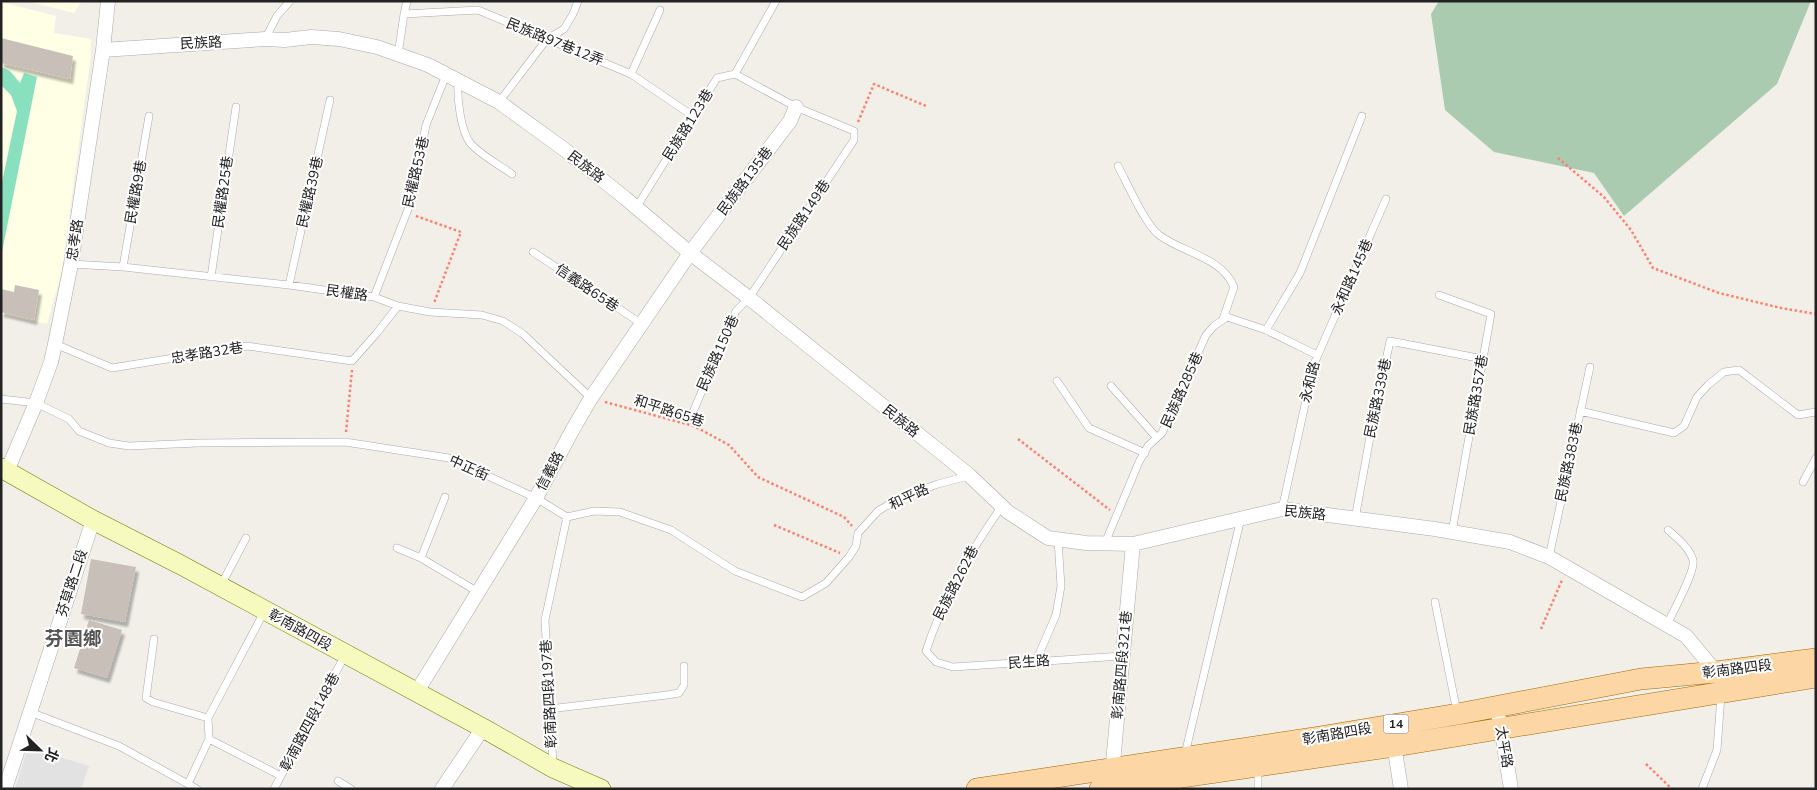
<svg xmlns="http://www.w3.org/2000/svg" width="1817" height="790" font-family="'Nunito Sans','Noto Sans TC',sans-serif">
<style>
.education{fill:#ffffe5}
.cemetery{fill:#aacbaf}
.pitch{fill:#88e0be}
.parking{fill:#e2e2e2}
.building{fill:#c7bfb8;filter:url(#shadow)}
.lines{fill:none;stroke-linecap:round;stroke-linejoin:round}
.lane-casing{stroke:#a9a9a9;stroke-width:8}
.street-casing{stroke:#a9a9a9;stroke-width:15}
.secondary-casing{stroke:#707d05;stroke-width:20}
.primary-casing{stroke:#a06b00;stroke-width:22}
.path{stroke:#fa8072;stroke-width:2.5;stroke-dasharray:2.5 2.5;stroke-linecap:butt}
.lane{stroke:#fff;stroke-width:7}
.street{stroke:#fff;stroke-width:14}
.secondary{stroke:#f7fabf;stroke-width:19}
.primary{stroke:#fcd6a4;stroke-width:21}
.labels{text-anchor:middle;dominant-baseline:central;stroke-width:4;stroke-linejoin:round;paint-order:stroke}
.shield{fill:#fff;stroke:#646464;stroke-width:1}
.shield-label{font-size:12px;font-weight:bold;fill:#222}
.street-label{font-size:14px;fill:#222;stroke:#fff}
.district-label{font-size:19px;font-weight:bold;fill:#555;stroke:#fff}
</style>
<defs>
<filter id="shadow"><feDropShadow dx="3" dy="5" stdDeviation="1" flood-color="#0004"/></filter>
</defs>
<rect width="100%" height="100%" fill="#f2efe9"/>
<!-- education -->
<path class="education" d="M 27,1 L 82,1 L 74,13 Z
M 1,2 L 56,16 L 54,33 L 91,39 L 91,54 L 62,270 L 47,324 L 1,315 Z"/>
<!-- cemetery -->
<path class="cemetery" d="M 1439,1 L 1811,1 L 1777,84 L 1624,216 L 1594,173 L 1494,152 L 1445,110 L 1431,14 Z"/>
<!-- pitch -->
<path class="pitch" d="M 1,67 L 10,71 L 20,83 L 24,73 L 37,77 L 1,257 L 1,187 L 17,111 L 11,95 L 1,85 Z"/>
<!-- parking -->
<path class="parking" d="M 28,747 L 89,766 L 81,789 L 15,789 Z"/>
<!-- building -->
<path class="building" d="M 1,38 L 73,56 L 70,79 L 1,63 Z
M 15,285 L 39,290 L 34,320 L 1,312 L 1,289 L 14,292 Z
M 91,559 L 136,567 L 125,622 L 81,614 Z
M 89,620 L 122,630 L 107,678 L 74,668 Z"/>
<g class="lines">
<defs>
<path id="lane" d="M 404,14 L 478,10 L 631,74 L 693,116
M 265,39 L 277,16 L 290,1
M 398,55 L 404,14 L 407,1
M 631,74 L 660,10
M 458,80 C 457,96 460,131 471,144 C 482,156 498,164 512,174
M 499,102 L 547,39 L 564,29 L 573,14 L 578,1
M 1118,166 C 1127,183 1145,224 1159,235 C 1183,253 1222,257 1234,287 L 1223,319
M 636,208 L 717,78 L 735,74 L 776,1
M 533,252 L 642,324
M 71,264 L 123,267 L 289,285 L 374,297 L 398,306 L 430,312 L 482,315 L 503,321 L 523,334 L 591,398
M 123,267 L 149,116
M 211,277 L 236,107
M 289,285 L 330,100
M 1439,295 L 1491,314 L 1452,532
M 374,297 L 412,199 L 426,125 L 446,75
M 1266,330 L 1300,273 L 1362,116
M 55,344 L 112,368 L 247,346 L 352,361 L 376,334 L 398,306
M 1057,381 L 1089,428 L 1145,453
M 1111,386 L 1157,438
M 1,399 L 36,403 L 69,419 L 79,431 L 109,443 L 129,446 L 198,443 L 345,442 L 449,458 L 536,498 L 567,517 L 594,511 L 620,512 L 671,530 L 735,571 L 802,597 L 826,583 L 849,557 L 856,546 L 858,533 L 878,511 L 903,496 L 938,484 L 968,476
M 1580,411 L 1674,433 L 1684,426 L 1697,397 L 1708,385 L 1724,372 L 1739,370 L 1798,415 L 1816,412
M 693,412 L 736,311 L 749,298 L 854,140 L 854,131 L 796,107 L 735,74
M 1803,482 L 1816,458
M 1002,506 C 971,550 943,599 926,651 L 936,662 L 953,667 L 1122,656
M 1282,509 L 1314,364 L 1386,199
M 1355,519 L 1370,437 L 1390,341 L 1483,359
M 1105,543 L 1139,462 L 1148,446 L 1162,433 L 1206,335 L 1214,326 L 1227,317 L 1266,330 L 1317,355
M 397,548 L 421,558 L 478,592
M 1549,557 L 1590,367
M 421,558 L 445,497
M 221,585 L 246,538
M 1435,602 L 1457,712
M 1667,625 C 1672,613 1696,571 1693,560 C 1689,547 1677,538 1668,530
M 154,639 L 146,698 L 153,702 L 208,718
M 1036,661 L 1056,615 L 1061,586 L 1058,540
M 549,709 L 667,695 L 679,693 L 684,685 L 684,666
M 30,712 L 119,746 L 197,789
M 208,718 L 264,612
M 209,739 L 281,776
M 1185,754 L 1241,518
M 553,765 L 545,620 L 567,517
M 1258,769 L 1258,789
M 338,781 L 351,789
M 188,784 L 209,739 L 208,718
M 274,789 L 345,655
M 1702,789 L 1717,750 L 1721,695"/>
<path id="street" d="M 103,50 L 265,39 L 285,40 L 311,37 L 339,39 L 377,47 L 428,65 L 499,102 L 561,147 L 625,198 L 690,253 L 749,298 L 969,475 L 1008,512 L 1048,538 L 1086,543 L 1133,544 L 1282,509 L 1435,529 L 1510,542 L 1549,557 L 1686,636 L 1716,672 L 1717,676
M 7,471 L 36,403 L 51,362 L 55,344 L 71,264 L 103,50 L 108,1
M 416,693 L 536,498 L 573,429 L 591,398 L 690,253 L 790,121 L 796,107
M 1496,706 L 1501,727 L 1511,789
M 1393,738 L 1401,789
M 1112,774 L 1133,544
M 5,789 L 93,520
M 442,789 L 483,728"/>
<path id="secondary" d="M 1,468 L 93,520 L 181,565 L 483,728 L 553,768 L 601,789"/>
<path id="primary" d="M 977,789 L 1321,737 L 1458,714 L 1641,679 L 1716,672 L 1816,659
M 1100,789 L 1394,746 L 1816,677"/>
</defs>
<!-- lane casing -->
<use href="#lane" class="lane-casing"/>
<!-- street casing -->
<use href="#street" class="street-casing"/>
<!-- secondary casing -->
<use href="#secondary" class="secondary-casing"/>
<!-- primary casing -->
<use href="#primary" class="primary-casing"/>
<!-- path -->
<path class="path" d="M 858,122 L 874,84 L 926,106
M 1558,158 L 1604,197 L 1631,230 L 1653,268 L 1719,293 L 1781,308 L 1816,314
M 416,216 L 461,232 L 434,303
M 605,402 L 694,426 L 729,445 L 758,477 L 844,517 L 852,526
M 346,432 L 352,370
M 1018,439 L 1110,510
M 774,525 L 840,553
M 1541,629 L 1562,580
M 1646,764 L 1672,789"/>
<!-- lane -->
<use href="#lane" class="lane"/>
<!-- street -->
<use href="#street" class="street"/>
<!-- secondary -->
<use href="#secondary" class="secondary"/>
<!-- primary -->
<use href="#primary" class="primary"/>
</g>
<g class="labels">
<!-- shield labels -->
<rect class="shield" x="1383.5" y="714.5" width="25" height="19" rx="4"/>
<g class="shield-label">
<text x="1396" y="724">14</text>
</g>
<!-- street labels -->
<g class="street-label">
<text transform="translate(555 42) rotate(22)">民族路97巷12弄</text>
<text transform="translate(201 43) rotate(-3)">民族路</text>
<text transform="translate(688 125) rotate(-58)">民族路123巷</text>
<text transform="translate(586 167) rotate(38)">民族路</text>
<text transform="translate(416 172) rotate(-77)">民權路53巷</text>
<text transform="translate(745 181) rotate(-53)">民族路135巷</text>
<text transform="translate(136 192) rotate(-80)">民權路9巷</text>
<text transform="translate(223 192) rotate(-82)">民權路25巷</text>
<text transform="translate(310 192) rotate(-77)">民權路39巷</text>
<text transform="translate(804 215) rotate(-56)">民族路149巷</text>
<text transform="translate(75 240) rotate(-81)">忠孝路</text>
<text transform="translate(1352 277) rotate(-66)">永和路145巷</text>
<text transform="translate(587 288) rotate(34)">信義路65巷</text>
<text transform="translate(347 293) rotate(8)">民權路</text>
<text transform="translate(207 353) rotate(-9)">忠孝路32巷</text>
<text transform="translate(718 353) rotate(-66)">民族路150巷</text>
<text transform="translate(1310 382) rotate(-76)">永和路</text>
<text transform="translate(1182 390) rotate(-66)">民族路285巷</text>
<text transform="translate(1476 395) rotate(-80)">民族路357巷</text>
<text transform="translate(1378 398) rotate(-78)">民族路339巷</text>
<text transform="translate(669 411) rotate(18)">和平路65巷</text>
<text transform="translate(901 421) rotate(39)">民族路</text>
<text transform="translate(1569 462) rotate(-78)">民族路383巷</text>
<text transform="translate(469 468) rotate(24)">中正街</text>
<text transform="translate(550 471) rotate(-62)">信義路</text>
<text transform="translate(909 497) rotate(-25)">和平路</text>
<text transform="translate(1305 513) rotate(6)">民族路</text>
<text transform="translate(72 583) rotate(-72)">芬草路二段</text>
<text transform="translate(956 583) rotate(-63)">民族路262巷</text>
<text transform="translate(300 630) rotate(29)">彰南路四段</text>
<text transform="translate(1029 662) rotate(-4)">民生路</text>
<text transform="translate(1122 665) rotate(-85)">彰南路四段321巷</text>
<text transform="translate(1737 669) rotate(-7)">彰南路四段</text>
<text transform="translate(549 694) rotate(-93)">彰南路四段197巷</text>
<text transform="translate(310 722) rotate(-62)">彰南路四段148巷</text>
<text transform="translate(1337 734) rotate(-10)">彰南路四段</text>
<text transform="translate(1504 747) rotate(80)">太平路</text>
</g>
<!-- district labels -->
<g class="district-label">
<text x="73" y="639">芬園鄉</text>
</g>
</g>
<!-- border -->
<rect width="1817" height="790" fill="none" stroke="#222222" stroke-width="5"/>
<!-- north arrow -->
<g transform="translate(40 750) rotate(113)" stroke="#ffffff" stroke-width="4" paint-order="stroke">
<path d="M0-4L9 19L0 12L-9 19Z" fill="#222222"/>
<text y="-8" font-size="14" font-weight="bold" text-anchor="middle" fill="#222222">北</text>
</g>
</svg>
